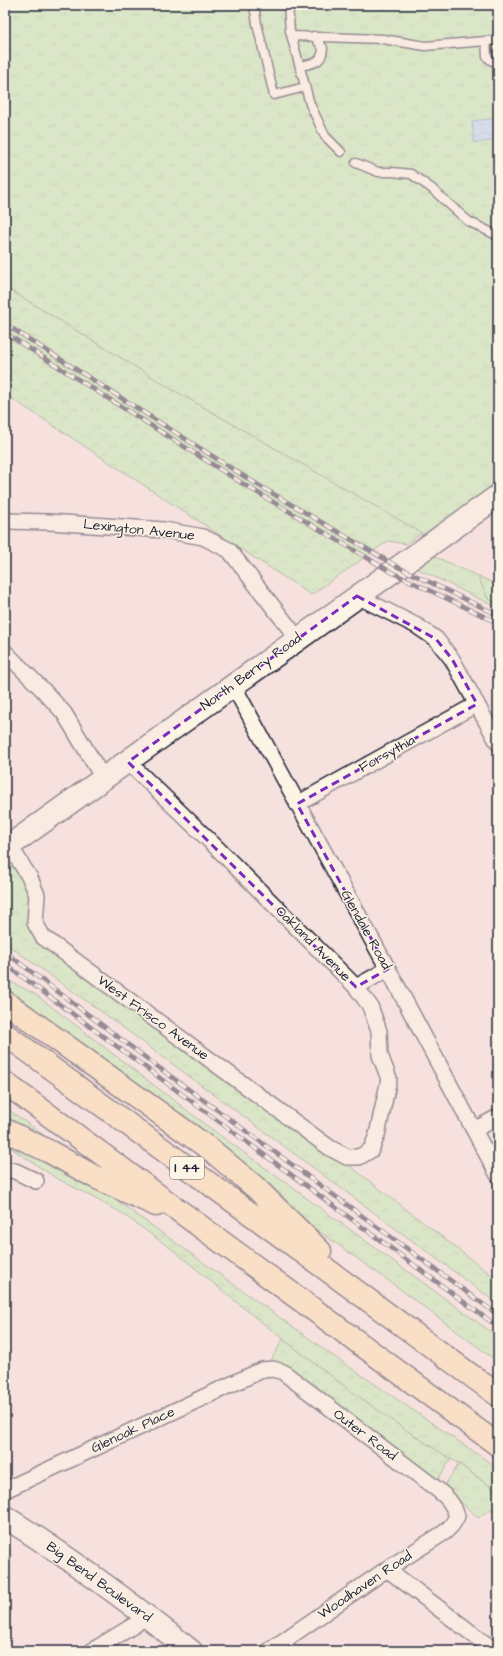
<svg xmlns="http://www.w3.org/2000/svg" width="503" height="1656" font-family="'Architects Daughter',sans-serif">
<style>
.grass{fill:url(#grass-tufts);stroke:#6d8672}
.forest{fill:url(#forest-crowns);stroke:#6d8672}
.water{fill:url(#water-waves);stroke:#788dae}
.lines{fill:none;stroke-linecap:round;stroke-linejoin:round}
.service-casing{stroke:#22223b;stroke-width:11}
.minor-casing{stroke:#22223b;stroke-width:18}
.secondary-casing{stroke:#22223b;stroke-width:25}
.motorway-casing{stroke:#22223b;stroke-width:25}
.service{stroke:#fcf5e5;stroke-width:8}
.minor{stroke:#fcf5e5;stroke-width:15}
.secondary{stroke:#fcf5e5;stroke-width:22}
.motorway{stroke:#fedbac;stroke-width:22}
.rail-casing{stroke:#22223b;stroke-width:4.5}
.rail{stroke:#fcf5e5;stroke-width:3;stroke-dasharray:9;stroke-linecap:butt}
.marked{fill:none;stroke:#7b2cbf;stroke-width:3;stroke-dasharray:8 5;stroke-linejoin:round}
.labels{text-anchor:middle;dominant-baseline:central;stroke-width:3;stroke-linejoin:round;paint-order:stroke}
.shield{fill:#fcf5e5;stroke:#63616e;stroke-width:1}
.shield-label{font-size:13px;font-weight:bold;fill:#22223b}
.street-label{font-size:14px;fill:#22223b;stroke:#fcf5e5}
</style>
<defs>
<pattern id="grass-tufts" width="24" height="20" patternUnits="userSpaceOnUse"><rect width="24" height="20" fill="#b8eaaa"/><path d="M3 7l-1-3M5 7V3M7 7l1-3M15 17l-1-3M17 17v-4M19 17l1-3" fill="none" stroke="#9ec893"/></pattern>
<pattern id="forest-crowns" width="20" height="18" patternUnits="userSpaceOnUse"><rect width="20" height="18" fill="#b8eaaa"/><path d="M2 6a3 3 0 1 1 6 0M12 15a3 3 0 1 1 6 0" fill="none" stroke="#9ec893"/></pattern>
<pattern id="water-waves" width="16" height="10" patternUnits="userSpaceOnUse"><rect width="16" height="10" fill="#b1d5fa"/><path d="M0 5q4-4 8 0t8 0" fill="none" stroke="#98b7d7"/></pattern>
</defs>
<rect width="100%" height="100%" fill="#f5e1de"/>
<filter id="ink" filterUnits="userSpaceOnUse"><feTurbulence type="fractalNoise" baseFrequency=".025" numOctaves="2"/><feDisplacementMap in="SourceGraphic" scale="8" xChannelSelector="R" yChannelSelector="G"/><feConvolveMatrix kernelMatrix="1 2 1 2 8 2 1 2 1" color-interpolation-filters="sRGB"/></filter>
<g filter="url(#ink)">
<!-- grass -->
<path class="grass" d="M 5,5 L 498,5 L 498,483 L 425,536 L 163,384 L 5,287 Z
M 429,554 L 478,576 L 488,599 L 498,603 L 498,608 L 414,567 Z
M 5,979 L 35,994 L 206,1125 L 498,1337 L 498,1362 L 393,1284 L 313,1227 L 210,1140 L 5,991 Z
M 5,1107 L 60,1147 L 5,1124 Z
M 5,1138 L 91,1184 L 119,1202 L 332,1355 L 495,1466 L 498,1469 L 498,1492 L 459,1464 L 411,1435 L 333,1378 L 251,1314 L 173,1250 L 120,1212 L 56,1178 L 5,1144 Z"/>
<!-- forest -->
<path class="forest" d="M 5,287 L 170,388 L 422,533 L 406,544 L 388,541 L 311,595 L 5,394 Z
M 478,576 L 498,585 L 498,603 L 488,599 Z
M 5,863 L 11,864 L 21,875 L 31,891 L 29,924 L 341,1162 L 350,1166 L 498,1280 L 498,1304 L 110,1018 L 5,943 Z
M 283,1339 C 337,1381 392,1423 451,1459 L 437,1481 L 296,1372 L 282,1364 L 270,1362 Z
M 459,1464 L 498,1492 L 498,1515 L 490,1509 L 478,1518 L 444,1486 Z"/>
<!-- water -->
<path class="water" d="M 498,118 L 498,140 L 474,143 L 472,121 Z"/>
<g class="lines">
<defs>
<path id="service" d="M 254,5 L 257,24 L 274,95 L 305,87
M 288,5 L 290,31 L 310,104 L 325,136 L 341,152
M 292,36 L 383,39 L 425,46 L 498,40
M 486,41 L 487,57 L 492,61 L 498,61
M 300,66 C 313,63 322,64 323,48 L 314,36
M 356,163 L 378,172 L 392,172 L 411,174 L 431,188 L 468,221 L 498,236"/>
<path id="minor" d="M 5,521 L 49,522 L 164,530 L 203,537 L 229,550 L 298,639
M 357,596 L 417,626 L 436,639 L 452,659 L 498,743
M 5,652 L 43,690 L 64,713 L 103,778
M 233,685 L 388,969 L 498,1175
M 297,804 L 477,704
M 10,846 L 30,878 L 37,895 L 35,923 L 43,937 L 330,1148 L 347,1157 L 359,1157 L 371,1150 L 377,1135 L 389,1079 L 380,1055 L 379,1031 L 370,1006 L 356,987 L 214,845 L 128,762
M 356,987 L 388,969
M 474,1130 L 498,1117
M 5,1169 L 15,1171 L 36,1181
M 5,1490 L 262,1370 L 273,1369 L 283,1372 L 438,1490 C 448,1498 453,1504 457,1516 L 452,1525 L 445,1532 L 387,1569 L 269,1651
M 387,1569 L 495,1651
M 92,1651 L 136,1624 L 145,1615"/>
<path id="secondary" d="M 5,849 L 498,496
M 5,1517 C 70,1558 131,1603 191,1651"/>
<path id="motorway" d="M 5,1002 L 211,1150 L 255,1187 L 320,1251
M 5,1034 L 498,1395
M 5,1083 L 498,1445
M 5,1130 L 50,1152 L 95,1177 L 156,1205"/>
</defs>
<!-- service casing -->
<use href="#service" class="service-casing"/>
<!-- minor casing -->
<use href="#minor" class="minor-casing"/>
<!-- secondary casing -->
<use href="#secondary" class="secondary-casing"/>
<!-- motorway casing -->
<use href="#motorway" class="motorway-casing"/>
<!-- service -->
<use href="#service" class="service"/>
<!-- minor -->
<use href="#minor" class="minor"/>
<!-- secondary -->
<use href="#secondary" class="secondary"/>
<!-- motorway -->
<use href="#motorway" class="motorway"/>
<defs>
<path id="rail" d="M 5,324 L 253,482 L 398,567 L 498,615
M 5,333 L 248,487 L 391,572 L 498,623
M 5,952 L 154,1064 L 498,1315
M 5,964 L 498,1327"/>
</defs>
<!-- rail casing -->
<use href="#rail" class="rail-casing"/>
<!-- rail -->
<use href="#rail" class="rail"/>
</g>
</g>
<!-- marked area -->
<path d="M0 0H503V1656H0ZM 357,596 L 436,639 L 452,659 L 477,704 L 297,804 L 388,969 L 356,987 L 128,762 Z" fill="#f5e1de" fill-opacity=".55" fill-rule="evenodd"/>
<path class="marked" d="M 357,596 L 436,639 L 452,659 L 477,704 L 297,804 L 388,969 L 356,987 L 128,762 Z"/>
<g class="labels">
<!-- shield labels -->
<rect class="shield" x="170" y="1157" width="34" height="22" rx="3"/>
<g class="shield-label">
<text x="187" y="1168">I 44</text>
</g>
<!-- street labels -->
<g class="street-label">
<text transform="translate(139 530) rotate(6)">Lexington Avenue</text>
<text transform="translate(251 672) rotate(-36)">North Berry Road</text>
<text transform="translate(387 754) rotate(-29)">Forsythia</text>
<text transform="translate(366 930) rotate(61)">Glendale Road</text>
<text transform="translate(313 944) rotate(45)">Oakland Avenue</text>
<text transform="translate(153 1018) rotate(36)">West Frisco Avenue</text>
<text transform="translate(133 1430) rotate(-25)">Glenoak Place</text>
<text transform="translate(365 1435) rotate(37)">Outer Road</text>
<text transform="translate(99 1582) rotate(36)">Big Bend Boulevard</text>
<text transform="translate(365 1585) rotate(-34)">Woodhaven Road</text>
</g>
</g>
<!-- margin -->
<rect width="503" height="1656" fill="none" stroke="#fcf5e5" stroke-width="20"/>
<rect x="10" y="10" width="483" height="1636" fill="none" stroke="#22223b" stroke-width="1.5" filter="url(#ink)"/>
</svg>
